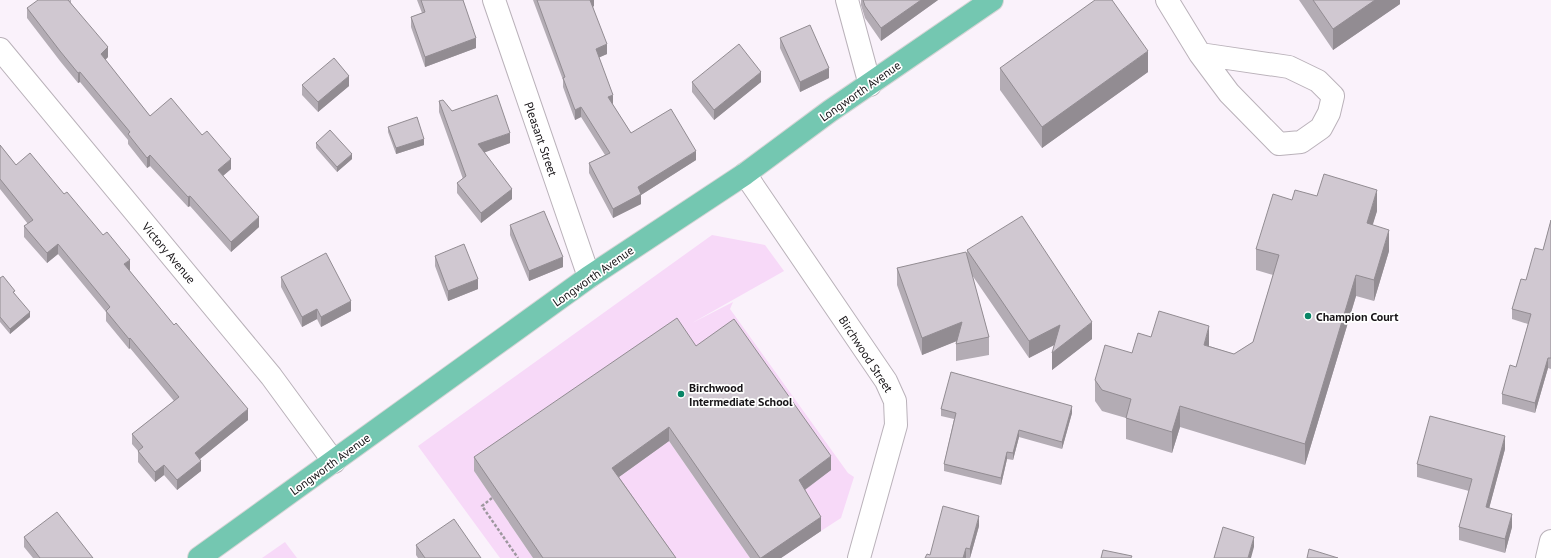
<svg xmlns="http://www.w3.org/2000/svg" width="1551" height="558" font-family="'PT Sans',sans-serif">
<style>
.green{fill:#f7d9f8}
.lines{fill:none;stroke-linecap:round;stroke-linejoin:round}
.minor-casing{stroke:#bab2ba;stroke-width:24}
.major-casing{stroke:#d5d5d5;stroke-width:24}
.path{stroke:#9d979e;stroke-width:2.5;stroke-dasharray:3 2;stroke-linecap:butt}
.minor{stroke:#fff;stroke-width:22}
.major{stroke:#74c7b1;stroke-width:22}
.wall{fill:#b3acb4}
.shaded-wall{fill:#928c92}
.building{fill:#d0c8d1;stroke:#928c92}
.poi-dot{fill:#098566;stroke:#fff;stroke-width:1.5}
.labels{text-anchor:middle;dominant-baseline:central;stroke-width:3.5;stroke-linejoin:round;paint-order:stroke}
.street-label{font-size:12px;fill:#171417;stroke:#fff}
.poi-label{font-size:12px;font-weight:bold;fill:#171417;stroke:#fff;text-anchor:start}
</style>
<rect width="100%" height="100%" fill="#faf2fb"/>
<!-- green -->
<path class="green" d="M 712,235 L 765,245 L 784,271 L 692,323 L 733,302 L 730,309 L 848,473 L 854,477 L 841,518 L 821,531 L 799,494 L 734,333 L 474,471 L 533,558 L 500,558 L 418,446 Z
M 669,441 L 750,558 L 666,558 L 612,482 Z
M 285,542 L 297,558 L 262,558 Z"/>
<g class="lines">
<defs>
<path id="minor" d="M 494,0 L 589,277
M 847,0 L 870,85
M 1167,0 L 1200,54 L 1229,93 L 1279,144 L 1301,142 L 1321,128 L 1329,113 L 1333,96 L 1318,81 L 1289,67 L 1200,54
M 0,49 L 271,376 L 334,462
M 745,174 L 886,381 L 895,401 L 896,425 L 859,558
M 1547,558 L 1551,541"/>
<path id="major" d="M 199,558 L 589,277 L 745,174 L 830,111 L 992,0"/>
</defs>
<!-- minor casing -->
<use href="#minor" class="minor-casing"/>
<!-- major casing -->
<use href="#major" class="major-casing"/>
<!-- path -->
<path class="path" d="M 492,498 L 482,506 L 518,558"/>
<!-- minor -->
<use href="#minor" class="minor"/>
<!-- major -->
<use href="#major" class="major"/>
</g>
<!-- wall -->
<path class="wall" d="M 71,0 L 71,3 L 108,57 L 105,60 L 150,116 L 202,135 L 231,169 L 223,176 L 259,227 L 231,252 L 190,206 L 188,207 L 150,166 L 147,168 L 128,144 L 128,140 L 80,82 L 78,83 L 60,61 L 27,18 L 27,8 Z
M 417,0 L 463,0 L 476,48 L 425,67 L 411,27 L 411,17 L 422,13 Z
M 533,0 L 594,0 L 594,6 L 593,7 L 607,54 L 599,57 L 613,105 L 631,133 L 696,160 L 641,195 L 641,204 L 613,218 L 589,173 L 589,163 L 605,155 L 581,117 L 575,120 L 563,87 L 563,80 Z
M 861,0 L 938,0 L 881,41 L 865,18 L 861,5 Z
M 1299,0 L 1400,0 L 1400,4 L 1333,50 Z
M 780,38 L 829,78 L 800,92 L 780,48 Z
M 1000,68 L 1148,72 L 1042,148 L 1000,90 Z
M 692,82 L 761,82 L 714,120 L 692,92 Z
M 302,85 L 349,86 L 318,112 L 302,95 Z
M 439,101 L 452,111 L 510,143 L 484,152 L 512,199 L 481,223 L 457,193 L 457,183 L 463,179 L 439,112 Z
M 388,127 L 424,145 L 396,154 L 388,132 Z
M 316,143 L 352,159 L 337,172 L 316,148 Z
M 0,145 L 16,165 L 64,194 L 130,270 L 129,270 L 248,420 L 200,459 L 201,471 L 177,490 L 164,475 L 155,482 L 138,462 L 138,451 L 132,444 L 132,434 L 174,401 L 130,348 L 129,349 L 106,321 L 106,312 L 58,254 L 47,263 L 24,237 L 24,226 L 28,224 L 0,189 Z
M 1317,196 L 1377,211 L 1372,225 L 1389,251 L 1374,301 L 1356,296 L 1305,465 L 1180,427 L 1172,453 L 1126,439 L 1126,418 L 1102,411 L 1095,401 L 1095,380 L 1132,353 L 1151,337 L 1209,346 L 1234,354 L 1253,342 L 1273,275 L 1256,270 L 1256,249 L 1292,200 Z
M 1551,220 L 1551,369 L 1548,368 L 1535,413 L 1502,404 L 1502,394 L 1516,367 L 1528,324 L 1512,319 L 1512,309 L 1526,280 L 1543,250 Z
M 510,225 L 563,267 L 529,281 L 510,235 Z
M 967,250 L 1092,339 L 1052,370 L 1054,345 L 1029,358 L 972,275 L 989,337 L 989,355 L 956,361 L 956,341 L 922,355 L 897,285 L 897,268 L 967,255 Z
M 435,256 L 478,289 L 448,301 L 435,266 Z
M 281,277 L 351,311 L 321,327 L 317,319 L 302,327 L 281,287 Z
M 0,278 L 15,294 L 30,317 L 10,334 L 0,322 Z
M 696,346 L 831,470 L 805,490 L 821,531 L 781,558 L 750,558 L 669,441 L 619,477 L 676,558 L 533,558 L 474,471 L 474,457 Z
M 941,409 L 1072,413 L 1062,449 L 1019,437 L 1013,460 L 1007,459 L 1001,485 L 944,471 L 944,464 L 954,419 L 941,416 Z
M 1505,449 L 1489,508 L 1512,527 L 1505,553 L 1459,540 L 1459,527 L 1469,491 L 1417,477 L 1417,464 Z
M 979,526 L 970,558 L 925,558 L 930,555 Z
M 24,537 L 93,558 L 33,558 L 24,547 Z
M 416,545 L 481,558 L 418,558 L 416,555 Z"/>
<!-- shaded-wall -->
<path class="shaded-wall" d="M 589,0 L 594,0 L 594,6 L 589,8 Z
M 921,0 L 938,0 L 881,41 L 881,28 Z
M 1375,0 L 1400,0 L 1400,4 L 1333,50 L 1333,29 Z
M 476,38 L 476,48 L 425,67 L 425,57 Z
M 607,44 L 607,54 L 596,59 L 596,49 Z
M 108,47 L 108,57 L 101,64 L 101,54 Z
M 1148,51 L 1148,72 L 1042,148 L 1042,127 Z
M 829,68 L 829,78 L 800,92 L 800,82 Z
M 80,72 L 80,82 L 78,83 L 78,73 Z
M 761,72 L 761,82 L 714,120 L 714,110 Z
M 349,76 L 349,86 L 318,112 L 318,102 Z
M 613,95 L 613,105 L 608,97 Z
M 581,107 L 581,117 L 575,120 L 575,110 Z
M 510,133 L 510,143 L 478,155 L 478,144 Z
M 424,139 L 424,145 L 396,154 L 396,148 Z
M 696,151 L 696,160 L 641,195 L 641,204 L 613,218 L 613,209 L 638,187 Z
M 352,154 L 352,159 L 337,172 L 337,167 Z
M 150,155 L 150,166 L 147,168 L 147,158 Z
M 231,159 L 231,169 L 218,180 L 218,170 Z
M 512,189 L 512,199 L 481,223 L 481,213 Z
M 1377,190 L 1377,211 L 1367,244 L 1367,223 Z
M 190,196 L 190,206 L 188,207 L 188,197 Z
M 259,217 L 259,227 L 231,252 L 231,242 Z
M 1389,230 L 1389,251 L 1374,301 L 1374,280 Z
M 58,244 L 58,254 L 47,263 L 47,253 Z
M 563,257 L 563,267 L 529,281 L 529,271 Z
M 130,260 L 130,270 L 124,274 L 124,264 Z
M 1356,275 L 1356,296 L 1305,465 L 1305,444 Z
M 478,279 L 478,289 L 448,301 L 448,291 Z
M 351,301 L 351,311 L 321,327 L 321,317 Z
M 317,309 L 317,319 L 302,327 L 302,317 Z
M 30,312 L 30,317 L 10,334 L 10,329 Z
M 962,322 L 962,339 L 922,355 L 922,338 Z
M 1092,322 L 1092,339 L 1052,370 L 1052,353 Z
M 1060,325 L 1060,342 L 1029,358 L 1029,341 Z
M 1209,326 L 1209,347 L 1204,345 Z
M 130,338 L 130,348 L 129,349 L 129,339 Z
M 1548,358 L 1548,368 L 1535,413 L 1535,403 Z
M 1072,406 L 1072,413 L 1062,449 L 1062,442 Z
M 1180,406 L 1180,427 L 1172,453 L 1172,432 Z
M 248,409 L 248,420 L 195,463 L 195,453 Z
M 669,427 L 669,441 L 612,482 L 612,468 Z
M 1019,430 L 1019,437 L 1013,460 L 1013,453 Z
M 1505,436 L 1505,449 L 1486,520 L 1486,507 Z
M 1007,452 L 1007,459 L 1001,485 L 1001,478 Z
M 831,456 L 831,470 L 799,494 L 799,480 Z
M 201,461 L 201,471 L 177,490 L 177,480 Z
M 164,465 L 164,475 L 155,482 L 155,472 Z
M 1512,514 L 1512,527 L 1505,553 L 1505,539 Z
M 979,516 L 979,526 L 970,558 L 970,549 Z
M 821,517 L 821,531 L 781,558 L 761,558 Z
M 1254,537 L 1254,547 L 1251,558 L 1248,558 Z
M 966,548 L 966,558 L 963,558 Z"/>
<!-- building -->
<path class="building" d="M 38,0 L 68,0 L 108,47 L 101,54 L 150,116 L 171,98 L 202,135 L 207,131 L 231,159 L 218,170 L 259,217 L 231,242 L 190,196 L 188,197 L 150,155 L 147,158 L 128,134 L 130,132 L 80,72 L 78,73 L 60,51 L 27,8 Z
M 421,0 L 463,0 L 476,38 L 425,57 L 411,17 L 425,12 Z
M 537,0 L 590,0 L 607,44 L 596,49 L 613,95 L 608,97 L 631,133 L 671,109 L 696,151 L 638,187 L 641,194 L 613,209 L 589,163 L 610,153 L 581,107 L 575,110 L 563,78 L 565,77 Z
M 863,0 L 921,0 L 881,28 L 865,6 Z
M 1095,0 L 1112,0 L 1148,51 L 1042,127 L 1000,68 Z
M 1313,0 L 1375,0 L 1333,29 Z
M 810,25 L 829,68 L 800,82 L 780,38 Z
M 739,44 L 761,72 L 714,110 L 692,82 Z
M 334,58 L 349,76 L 318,102 L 302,85 Z
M 497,95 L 510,133 L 478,144 L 512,189 L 481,213 L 457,183 L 466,176 L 439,101 L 443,100 L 452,111 Z
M 417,117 L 424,139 L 396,148 L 388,127 Z
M 330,130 L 352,154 L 337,167 L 316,143 Z
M 0,145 L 16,165 L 30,153 L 64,194 L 67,192 L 103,235 L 107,232 L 130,260 L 124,264 L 174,325 L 176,323 L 248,409 L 195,453 L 201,461 L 177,480 L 164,465 L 155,472 L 138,451 L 143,447 L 132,434 L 179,397 L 130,338 L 129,339 L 106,311 L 110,307 L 58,244 L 47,253 L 24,226 L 33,220 L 0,179 Z
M 1324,174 L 1377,190 L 1367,223 L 1389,230 L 1374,280 L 1356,275 L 1305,444 L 1180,406 L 1172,432 L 1126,418 L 1131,399 L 1102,390 L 1095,380 L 1105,345 L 1132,353 L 1138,333 L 1151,337 L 1159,311 L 1209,326 L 1204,345 L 1234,354 L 1253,342 L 1279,255 L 1256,249 L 1273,194 L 1292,200 L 1295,190 L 1317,196 Z
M 544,211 L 563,257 L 529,271 L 510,225 Z
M 1022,216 L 1092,322 L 1052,353 L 1060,325 L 1029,341 L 967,250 Z
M 1551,220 L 1551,358 L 1548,358 L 1535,403 L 1502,394 L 1510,365 L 1516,367 L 1531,314 L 1512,309 L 1521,279 L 1526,280 L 1535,248 L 1543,250 Z
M 464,244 L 478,279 L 448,291 L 435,256 Z
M 966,252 L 989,337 L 956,344 L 962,322 L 922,338 L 897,268 Z
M 326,253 L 351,301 L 321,317 L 317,309 L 302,317 L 281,277 Z
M 3,276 L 15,291 L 13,292 L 30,312 L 10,329 L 0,317 L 0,278 Z
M 677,318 L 696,346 L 734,319 L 831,456 L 799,480 L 821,517 L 761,558 L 760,558 L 669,427 L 612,468 L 676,558 L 543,558 L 474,457 Z
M 951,372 L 1072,406 L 1062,442 L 1019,430 L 1013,453 L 1007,452 L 1001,478 L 944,464 L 956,413 L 941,409 Z
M 1430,416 L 1505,436 L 1486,507 L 1512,514 L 1505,539 L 1459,527 L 1472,479 L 1417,464 Z
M 943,506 L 979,516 L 970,549 L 966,548 L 963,558 L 925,558 L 927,554 L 930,555 Z
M 57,512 L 93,558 L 40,558 L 24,537 Z
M 454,519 L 481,558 L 425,558 L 416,545 Z
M 1223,527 L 1254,537 L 1248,558 L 1214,558 Z
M 1309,549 L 1338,558 L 1307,558 Z
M 1103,550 L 1132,556 L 1131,558 L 1101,558 Z"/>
<!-- markers -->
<g class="poi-dot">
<circle cx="1308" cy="316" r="4"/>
<circle cx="681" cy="394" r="4"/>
</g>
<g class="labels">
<!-- street labels -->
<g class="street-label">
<text transform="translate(860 91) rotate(-35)">Longworth Avenue</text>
<text transform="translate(541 139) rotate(71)">Pleasant Street</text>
<text transform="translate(169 253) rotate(50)">Victory Avenue</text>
<text transform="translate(593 276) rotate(-35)">Longworth Avenue</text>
<text transform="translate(866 354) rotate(57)">Birchwood Street</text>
<text transform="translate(330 464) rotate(-36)">Longworth Avenue</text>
</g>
<!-- poi labels -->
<g class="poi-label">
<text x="1316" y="316">Champion Court</text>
<text x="689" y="387">Birchwood<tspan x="689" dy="14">Intermediate School</tspan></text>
</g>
</g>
</svg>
